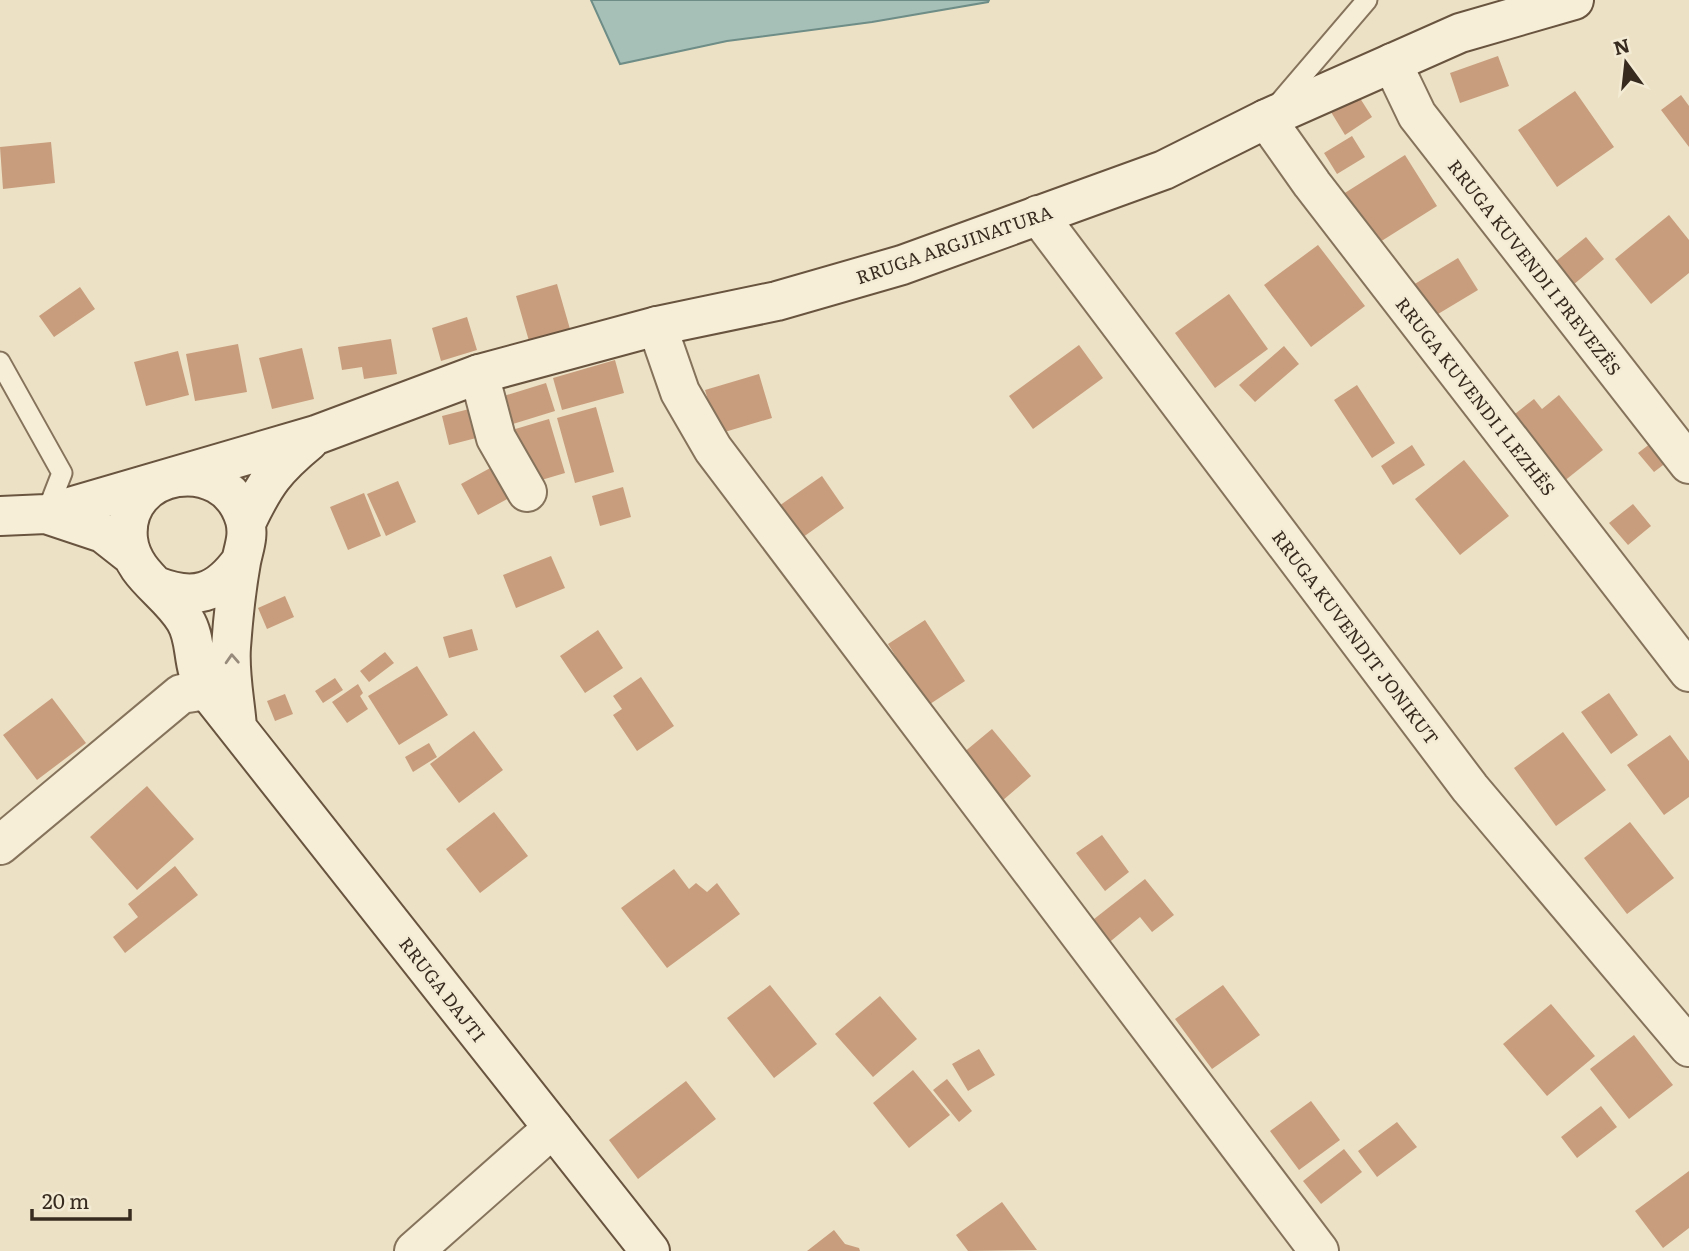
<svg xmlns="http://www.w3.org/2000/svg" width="1689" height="1251" font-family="Literata,serif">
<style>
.water{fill:#a6c0b8;stroke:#6e8d86;stroke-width:2}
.building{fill:#c89d7d}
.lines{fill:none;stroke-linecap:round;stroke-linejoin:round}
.lane-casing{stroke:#86735c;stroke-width:23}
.street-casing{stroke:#86735c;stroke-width:42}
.secondary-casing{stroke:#68543f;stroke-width:42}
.lane{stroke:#f7eed8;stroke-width:19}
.street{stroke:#f7eed8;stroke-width:38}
.secondary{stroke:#f7eed8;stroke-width:38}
.oneway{stroke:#978c7c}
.labels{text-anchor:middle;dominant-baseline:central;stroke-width:5;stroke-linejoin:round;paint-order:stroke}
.street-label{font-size:18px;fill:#372b1f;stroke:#f4ebd4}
</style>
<rect width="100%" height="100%" fill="#ece1c5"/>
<!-- water -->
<path class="water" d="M 591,0 L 989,0 L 988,2 L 872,22 L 727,41 L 620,64 Z"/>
<!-- building -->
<path class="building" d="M 1498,56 L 1509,86 L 1460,103 L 1450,73 Z
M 1575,91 L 1614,147 L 1557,187 L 1518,130 Z
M 1358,95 L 1372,117 L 1345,135 L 1331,112 Z
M 1681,95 L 1689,106 L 1689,147 L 1661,110 Z
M 1352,136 L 1365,157 L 1337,174 L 1324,153 Z
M 51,142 L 55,183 L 3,189 L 0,147 Z
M 1405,155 L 1437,206 L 1372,247 L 1340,196 Z
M 1669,215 L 1689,240 L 1689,273 L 1651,304 L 1615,259 Z
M 1586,237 L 1604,259 L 1573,285 L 1555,262 Z
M 1318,245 L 1365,306 L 1311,347 L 1264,285 Z
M 1458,258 L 1478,290 L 1433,317 L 1413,285 Z
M 557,284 L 570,329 L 529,341 L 516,296 Z
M 80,287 L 95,309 L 54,337 L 39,316 Z
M 1229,294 L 1268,349 L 1215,388 L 1175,333 Z
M 467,317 L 477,350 L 441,361 L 432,328 Z
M 391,339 L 397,374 L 364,379 L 362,367 L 342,370 L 338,347 Z
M 238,344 L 247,392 L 195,401 L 186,354 Z
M 1079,345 L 1103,378 L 1033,429 L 1009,396 Z
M 1284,346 L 1299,364 L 1255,402 L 1239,385 Z
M 302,348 L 314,399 L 272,409 L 259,358 Z
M 178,351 L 189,395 L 146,406 L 134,362 Z
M 615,360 L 624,393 L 562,410 L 553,378 Z
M 759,374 L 772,418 L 718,434 L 705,390 Z
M 546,383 L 555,411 L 506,426 L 497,398 Z
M 1357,385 L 1395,443 L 1372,458 L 1334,400 Z
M 1559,395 L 1603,450 L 1563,482 L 1511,417 L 1534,399 L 1542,409 Z
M 477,407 L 484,436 L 449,445 L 442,416 Z
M 596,407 L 614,472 L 575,483 L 557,418 Z
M 549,419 L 565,473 L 528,484 L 512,430 Z
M 1655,440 L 1671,459 L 1654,472 L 1638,453 Z
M 1412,445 L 1425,465 L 1393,485 L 1381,466 Z
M 1464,460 L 1509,516 L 1460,555 L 1415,499 Z
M 503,461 L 520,492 L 478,515 L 461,484 Z
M 822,476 L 844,508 L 799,540 L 776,508 Z
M 398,481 L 416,522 L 386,536 L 367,494 Z
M 623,487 L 631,517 L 600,526 L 592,496 Z
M 364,493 L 381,536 L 348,550 L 330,507 Z
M 1633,504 L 1651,526 L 1628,545 L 1609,523 Z
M 551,556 L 565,588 L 516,608 L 503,575 Z
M 285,596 L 294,617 L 267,629 L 258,608 Z
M 925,620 L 965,681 L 927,706 L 888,644 Z
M 472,629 L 478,650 L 449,658 L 443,637 Z
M 598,630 L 623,668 L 585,693 L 560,656 Z
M 385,652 L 394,663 L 369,682 L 360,671 Z
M 417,666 L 448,715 L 399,745 L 368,696 Z
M 641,677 L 674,726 L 637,751 L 613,715 L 622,709 L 613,696 Z
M 335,678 L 343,690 L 323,703 L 315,691 Z
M 358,684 L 363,693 L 360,696 L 368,709 L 347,723 L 332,702 Z
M 1609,693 L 1638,735 L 1611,754 L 1581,712 Z
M 285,694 L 293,714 L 275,721 L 267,701 Z
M 52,698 L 86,743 L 37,780 L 3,735 Z
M 992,729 L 1031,776 L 1002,801 L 963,753 Z
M 474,731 L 503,770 L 459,803 L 430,764 Z
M 1563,732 L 1606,790 L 1556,826 L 1514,768 Z
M 1670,735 L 1689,761 L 1689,797 L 1664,815 L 1627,765 Z
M 429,743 L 437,757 L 413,772 L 405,757 Z
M 147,786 L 194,839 L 137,890 L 90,837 Z
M 494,812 L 528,856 L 480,893 L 446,849 Z
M 1630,822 L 1674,878 L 1627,914 L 1584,858 Z
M 1102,835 L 1129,872 L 1105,891 L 1076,853 Z
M 175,866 L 198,895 L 125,953 L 113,937 L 138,917 L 128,904 Z
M 674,869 L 689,889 L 696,883 L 707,892 L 717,883 L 740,914 L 667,968 L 621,908 Z
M 1145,879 L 1174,915 L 1152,932 L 1140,917 L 1106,945 L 1089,923 Z
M 770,985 L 817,1044 L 774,1078 L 727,1018 Z
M 1223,985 L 1260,1035 L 1212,1069 L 1175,1019 Z
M 880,996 L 917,1039 L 873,1077 L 835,1034 Z
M 1551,1004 L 1595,1056 L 1547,1096 L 1503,1044 Z
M 1634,1035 L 1673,1085 L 1629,1119 L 1590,1069 Z
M 979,1049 L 995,1075 L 968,1091 L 952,1064 Z
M 913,1070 L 950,1115 L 909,1148 L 873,1103 Z
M 947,1079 L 972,1111 L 959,1122 L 933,1090 Z
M 686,1081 L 716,1119 L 638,1179 L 609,1140 Z
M 1311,1101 L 1340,1140 L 1299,1170 L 1270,1131 Z
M 1601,1106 L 1617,1127 L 1577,1158 L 1561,1137 Z
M 1397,1122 L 1417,1147 L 1377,1177 L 1358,1151 Z
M 1344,1149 L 1362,1172 L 1321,1204 L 1303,1181 Z
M 1689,1171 L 1689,1228 L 1663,1248 L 1635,1211 Z
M 1002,1202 L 1037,1250 L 968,1251 L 956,1235 Z
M 834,1230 L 845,1244 L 859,1248 L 860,1251 L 807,1251 Z"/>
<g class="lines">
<defs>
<path id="lane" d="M 1279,103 L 1367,0
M 0,362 L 62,473 L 46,514"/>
<path id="street" d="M 1392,63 L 1417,115 L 1689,464
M 1266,119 L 1312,184 L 1689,672
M 1038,215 L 1470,788 L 1689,1047
M 657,326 L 680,392 L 713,449 L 1319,1251
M 479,374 L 496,438 L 527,492
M 0,845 L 181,694 L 207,690
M 414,1251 L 553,1128"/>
<path id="secondary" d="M 46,514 L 103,533 L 131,555
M 0,516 L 46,514 L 316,435 L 479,374 L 657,326 L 777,301 L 902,265 L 1164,170 L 1266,119 L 1460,33 L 1574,0
M 246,523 C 265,483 275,469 309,441
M 156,586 C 194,601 217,594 241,561
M 237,727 C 235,701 229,673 231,647 C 233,619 236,590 241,562 C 244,547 249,536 245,520 C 225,451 121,469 128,539 C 132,575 167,590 185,620 C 195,636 193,654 198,671 C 200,678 204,684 207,690 L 650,1251"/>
</defs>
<!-- lane casing -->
<use href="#lane" class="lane-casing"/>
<!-- street casing -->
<use href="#street" class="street-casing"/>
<!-- secondary casing -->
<use href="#secondary" class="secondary-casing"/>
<!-- lane -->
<use href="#lane" class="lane"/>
<!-- street -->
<use href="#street" class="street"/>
<!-- secondary -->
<use href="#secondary" class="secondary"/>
</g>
<!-- one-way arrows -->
<defs><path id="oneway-chevron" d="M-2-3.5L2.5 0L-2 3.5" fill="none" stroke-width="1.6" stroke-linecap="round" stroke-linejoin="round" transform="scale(1.75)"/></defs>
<use class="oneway" href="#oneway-chevron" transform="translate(232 659) rotate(-93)"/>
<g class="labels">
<!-- street labels -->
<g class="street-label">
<text transform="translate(954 244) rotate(-19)">RRUGA ARGJINATURA</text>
<text transform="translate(1535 267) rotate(52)">RRUGA KUVENDI I PREVEZËS</text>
<text transform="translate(1476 396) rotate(52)">RRUGA KUVENDI I LEZHËS</text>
<text transform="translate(1356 637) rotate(53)">RRUGA KUVENDIT JONIKUT</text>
<text transform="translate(443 989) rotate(52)">RRUGA DAJTI</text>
</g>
</g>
<!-- north arrow -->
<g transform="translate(1626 63) rotate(345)" stroke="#f4ebd4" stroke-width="5" paint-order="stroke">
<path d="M0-5L12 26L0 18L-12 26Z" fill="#372b1f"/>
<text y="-10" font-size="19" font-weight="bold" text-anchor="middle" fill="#372b1f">N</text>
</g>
<!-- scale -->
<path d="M32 1209v10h98v-10" fill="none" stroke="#372b1f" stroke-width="3.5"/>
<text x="42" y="1209" font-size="21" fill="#372b1f" stroke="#f4ebd4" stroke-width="5" paint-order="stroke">20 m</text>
</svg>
